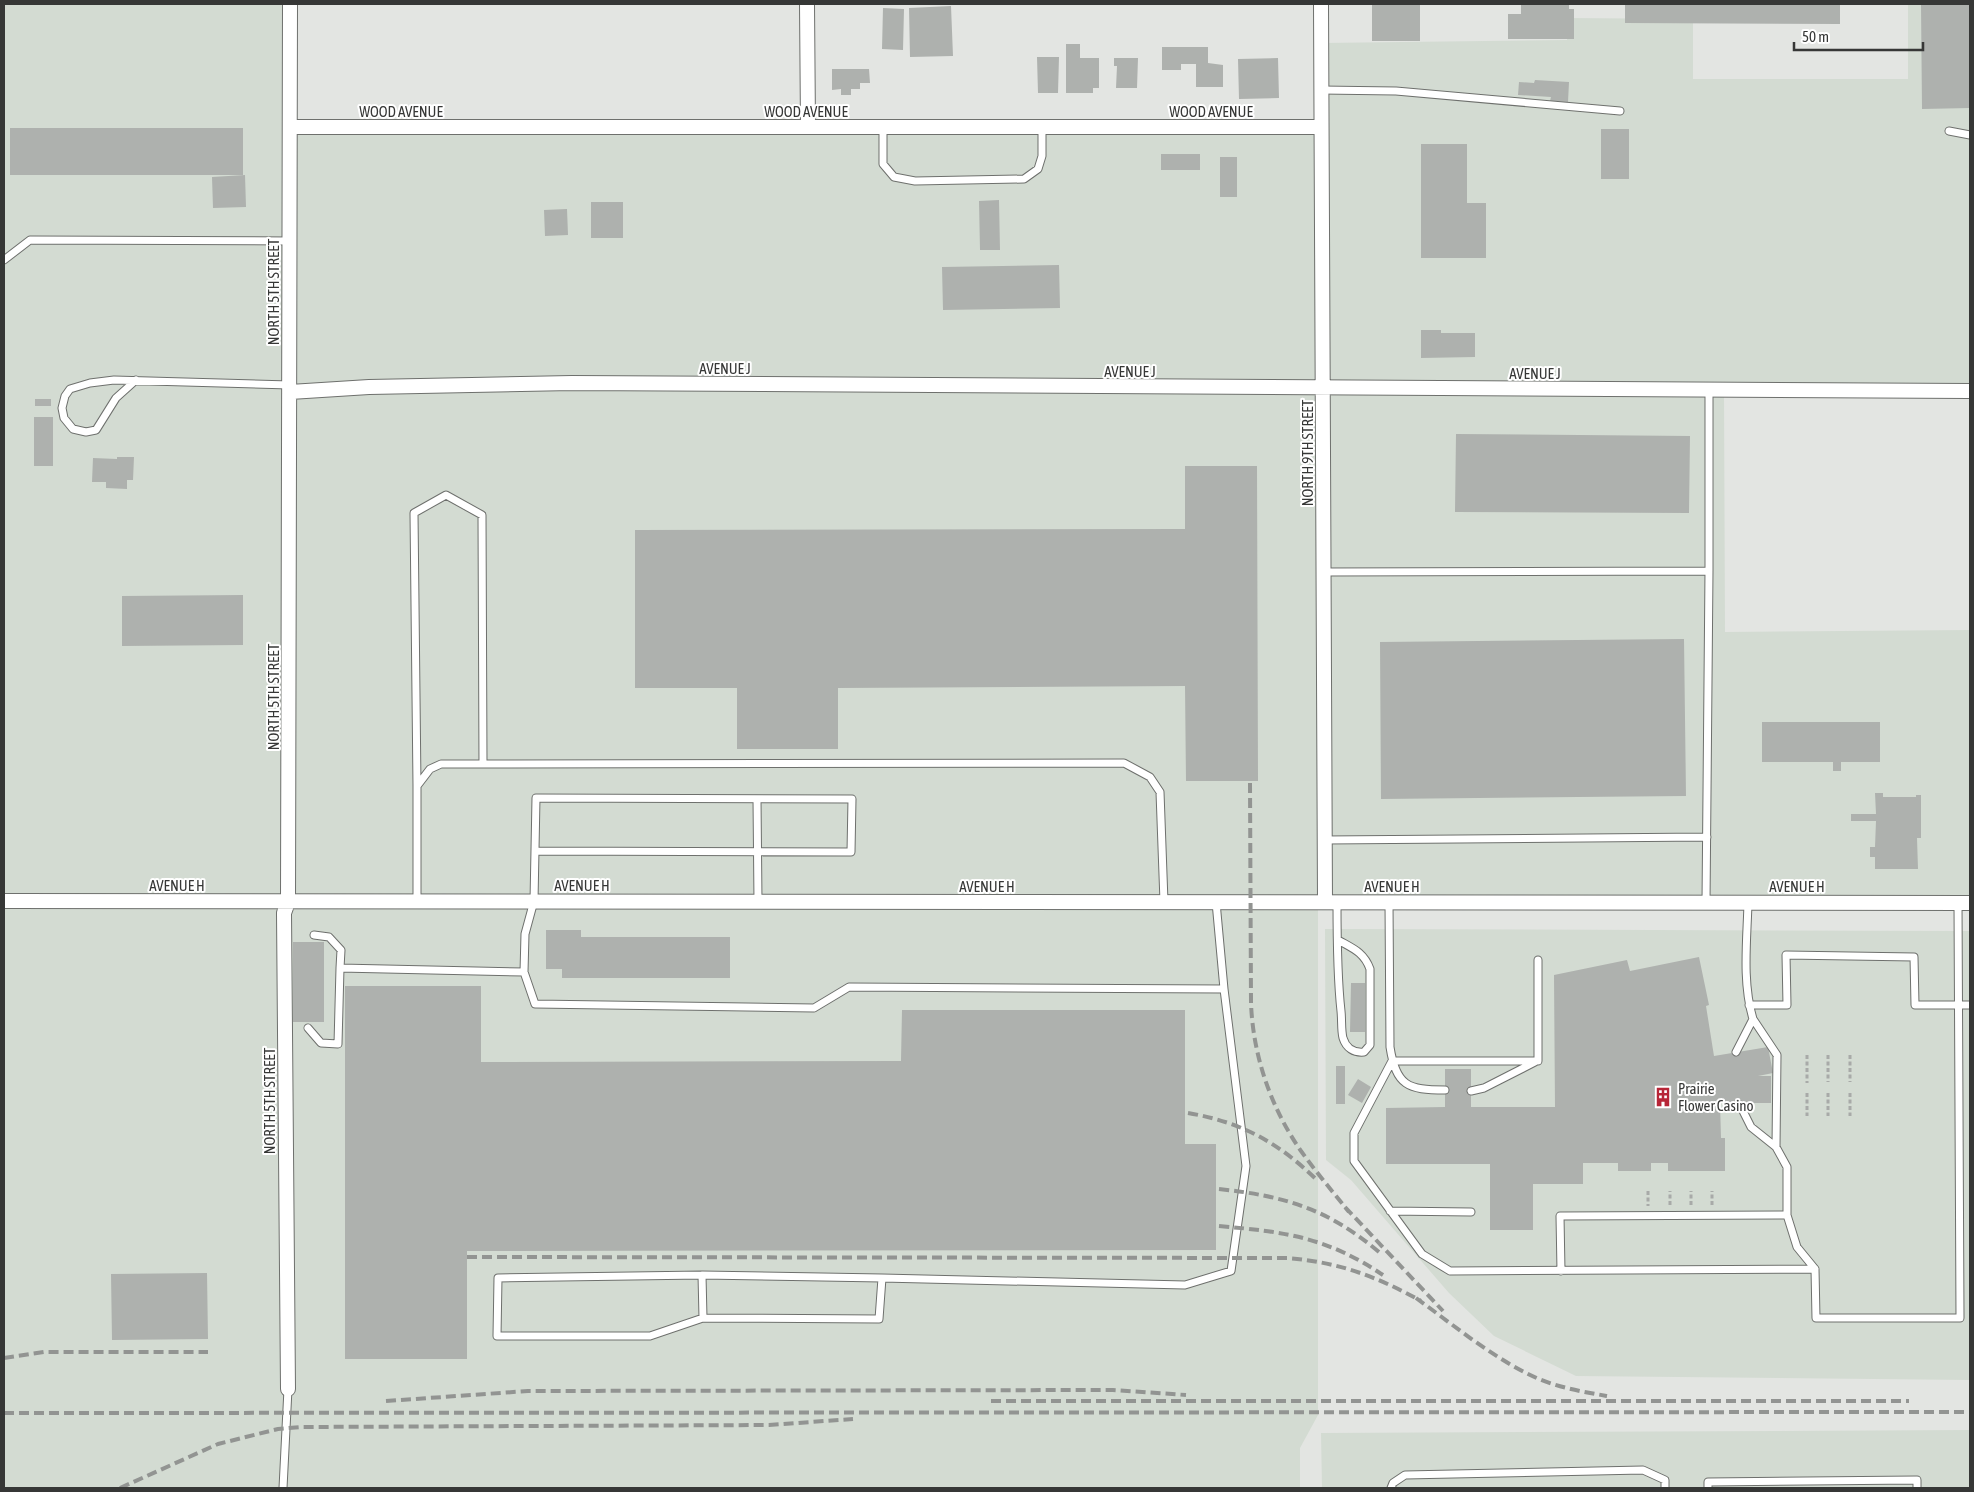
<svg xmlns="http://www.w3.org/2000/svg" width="1974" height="1492" font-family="'Asap Condensed',sans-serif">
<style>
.built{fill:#d3dbd2}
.building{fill:#aeb1ae}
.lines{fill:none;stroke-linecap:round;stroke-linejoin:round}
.lane-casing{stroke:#6e706d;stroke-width:9}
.street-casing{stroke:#6e706d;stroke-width:16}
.path{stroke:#a8aaa8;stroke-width:3;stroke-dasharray:4 2.5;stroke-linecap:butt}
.lane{stroke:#fff;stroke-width:7}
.street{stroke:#fff;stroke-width:14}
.rail{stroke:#929492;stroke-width:4;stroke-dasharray:10 5;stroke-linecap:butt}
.labels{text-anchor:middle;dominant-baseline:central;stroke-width:4;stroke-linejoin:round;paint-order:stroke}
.street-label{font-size:15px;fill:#363736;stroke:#fff}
.poi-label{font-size:15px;fill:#363736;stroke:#fff;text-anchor:start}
</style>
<rect width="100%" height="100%" fill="#e3e5e2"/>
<!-- built -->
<path class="built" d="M 4,4 L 288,4 L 290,127 L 1321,127 L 1321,43 L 1567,40 L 1568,18 L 1693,19 L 1693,79 L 1908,79 L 1908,4 L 1970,4 L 1970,391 L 1724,390 L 1725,632 L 1970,630 L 1970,905 L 1318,904 L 1318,1415 L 1300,1448 L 1300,1488 L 4,1488 Z
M 1325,929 L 1970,931 L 1970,1380 L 1576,1376 L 1494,1336 L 1449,1293 L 1351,1180 L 1326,1160 Z
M 1970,1430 L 1970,1488 L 1322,1488 L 1321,1433 Z"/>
<!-- building -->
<path class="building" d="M 1372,4 L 1420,4 L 1420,41 L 1372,41 Z
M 1521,4 L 1569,4 L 1569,9 L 1574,9 L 1574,39 L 1508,39 L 1508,14 L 1521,14 Z
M 1625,4 L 1840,4 L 1840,24 L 1625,23 Z
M 1921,4 L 1970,4 L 1970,108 L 1922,109 Z
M 951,6 L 953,56 L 910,57 L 909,8 Z
M 883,8 L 904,9 L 903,50 L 882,49 Z
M 1066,44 L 1080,44 L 1080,58 L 1099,58 L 1099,88 L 1093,88 L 1093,93 L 1066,93 Z
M 1162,47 L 1208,47 L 1208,63 L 1223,65 L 1223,87 L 1196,87 L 1196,64 L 1181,64 L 1181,70 L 1162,70 Z
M 1037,57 L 1059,57 L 1058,93 L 1038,93 Z
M 1114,58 L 1138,58 L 1137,88 L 1116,88 L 1117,66 L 1114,66 Z
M 1278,58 L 1279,98 L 1239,99 L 1238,59 Z
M 832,69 L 869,69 L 870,83 L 860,83 L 860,89 L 851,89 L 851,95 L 841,95 L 841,89 L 832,90 Z
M 1535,80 L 1569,82 L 1568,102 L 1550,101 L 1551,97 L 1518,95 L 1519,82 L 1534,83 Z
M 10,128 L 243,128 L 243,175 L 10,175 Z
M 1601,129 L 1629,129 L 1629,179 L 1601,179 Z
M 1421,144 L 1467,144 L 1467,203 L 1486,203 L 1486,258 L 1421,258 Z
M 1161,154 L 1200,154 L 1200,170 L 1161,170 Z
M 1220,157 L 1237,157 L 1237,197 L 1220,197 Z
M 245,175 L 246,207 L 213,208 L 212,177 Z
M 999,200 L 1000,250 L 980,250 L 979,201 Z
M 591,202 L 623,202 L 623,238 L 591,238 Z
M 567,209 L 568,235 L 545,236 L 544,210 Z
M 1059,265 L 1060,308 L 943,310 L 942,267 Z
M 1421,330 L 1441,330 L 1441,333 L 1475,333 L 1475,357 L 1421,358 Z
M 35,399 L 51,399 L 51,406 L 35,406 Z
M 34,417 L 53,417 L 53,466 L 34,466 Z
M 1456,434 L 1690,436 L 1689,513 L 1455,512 Z
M 117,457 L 134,457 L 133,480 L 127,480 L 127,489 L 106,488 L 106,482 L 92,482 L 93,458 L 117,459 Z
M 1185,466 L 1257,466 L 1258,781 L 1186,781 L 1185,686 L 838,688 L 838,749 L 737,749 L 737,688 L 635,688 L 635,530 L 1185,529 Z
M 243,595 L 243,645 L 122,646 L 122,596 Z
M 1684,639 L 1686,796 L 1381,799 L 1380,642 Z
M 1762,722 L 1880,722 L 1880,762 L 1841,762 L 1841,771 L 1833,771 L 1833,762 L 1762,762 Z
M 1875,793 L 1883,793 L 1883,797 L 1916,797 L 1916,795 L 1921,795 L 1921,838 L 1917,838 L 1918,869 L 1875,869 L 1875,857 L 1870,857 L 1870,847 L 1875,847 L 1876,821 L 1851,821 L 1851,814 L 1876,814 Z
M 546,930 L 581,930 L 581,937 L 730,937 L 730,978 L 562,978 L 562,969 L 546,969 Z
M 293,942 L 324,942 L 324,1022 L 293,1022 Z
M 1699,957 L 1709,1005 L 1706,1006 L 1714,1056 L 1768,1047 L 1773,1073 L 1758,1076 L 1771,1076 L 1771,1103 L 1720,1103 L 1721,1138 L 1725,1138 L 1725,1171 L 1668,1171 L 1668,1163 L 1651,1163 L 1651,1171 L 1618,1171 L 1618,1163 L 1583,1163 L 1583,1184 L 1533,1184 L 1533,1230 L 1490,1230 L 1490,1164 L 1386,1164 L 1386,1108 L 1445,1107 L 1445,1069 L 1471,1069 L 1471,1107 L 1555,1107 L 1554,975 L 1627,960 L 1630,971 Z
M 1351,983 L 1365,983 L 1365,1032 L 1350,1032 Z
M 345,986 L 481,986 L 481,1062 L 901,1061 L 902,1010 L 1185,1010 L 1185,1144 L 1216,1144 L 1216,1250 L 467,1251 L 467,1359 L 345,1359 Z
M 1336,1066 L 1345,1066 L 1345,1104 L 1336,1104 Z
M 1358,1079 L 1371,1087 L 1362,1103 L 1348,1095 Z
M 207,1273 L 208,1339 L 112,1340 L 111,1274 Z"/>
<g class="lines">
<defs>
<path id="lane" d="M 1321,90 L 1396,91 L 1620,111
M 883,127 L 883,164 L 894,177 L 915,181 L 1024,179 L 1038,169 L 1042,156 L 1042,127
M 1949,131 L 1970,135
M 4,260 L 30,240 L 290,241
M 136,380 L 116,398 L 96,430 L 86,432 L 73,429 L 64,418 L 62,408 L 65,396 L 70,389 L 90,383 L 114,380 L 290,385
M 1324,572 L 1709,571 L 1709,389
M 417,786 L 414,513 L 446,495 L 482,515 L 483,764
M 757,799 L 758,902
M 1325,840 L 1707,837
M 536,851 L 851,852 L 852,799 L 536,798 L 534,901 L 525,934 L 524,972 L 535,1004 L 814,1008 L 849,987 L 1224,989 L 1216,902
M 417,902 L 417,786 L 430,769 L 441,764 L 1124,763 L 1150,777 L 1160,792 L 1164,902
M 1337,902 C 1337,938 1337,975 1341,1011 C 1342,1020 1341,1030 1343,1038 C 1346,1048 1354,1053 1364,1052 L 1370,1045 L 1370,969 C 1364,952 1352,948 1338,940
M 1389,902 L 1390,1047 C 1396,1086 1408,1090 1445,1090
M 1706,903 L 1709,571
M 314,935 L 329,937 L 341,950 L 340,968
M 1538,960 L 1538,1061
M 1749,1005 L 1787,1005 L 1786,955 L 1914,957 L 1915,1005 L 1970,1005
M 1753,1019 L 1777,1055 L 1776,1147
M 308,1028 L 321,1043 L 338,1044 L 340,968 L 524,972
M 1736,1052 L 1753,1019 C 1742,982 1747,941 1748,903
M 1392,1061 L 1354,1133 L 1354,1161 L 1422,1254 L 1450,1271 L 1815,1269 L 1816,1318 L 1960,1318 L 1958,903
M 1392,1061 L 1538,1061
M 1471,1091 L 1484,1088 L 1535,1062
M 1740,1105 L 1751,1127 L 1776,1147 L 1787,1167 L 1787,1215 L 1797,1247 L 1815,1269
M 1390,1211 L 1471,1212
M 1561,1271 L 1560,1216 L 1787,1215
M 702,1275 L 882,1278
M 703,1318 L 702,1275 L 498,1278 L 497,1336 L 650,1336 L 703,1318 L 879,1319 L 882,1278 L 1185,1285 L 1231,1271 L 1246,1166 L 1224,989
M 283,1488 L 288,1389
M 1391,1488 L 1393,1483 L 1405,1475 L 1643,1470 L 1665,1480 L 1665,1488
M 1708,1488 L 1708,1482 L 1917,1480 L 1917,1488"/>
<path id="street" d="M 807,4 L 808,127
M 1321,4 L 1325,902
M 290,127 L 1321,127
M 290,392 L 369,387 L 572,383 L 1970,391
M 4,901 L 1970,903
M 288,1389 L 284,913 L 288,902 L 290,4"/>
</defs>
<!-- lane casing -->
<use href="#lane" class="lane-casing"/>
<!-- street casing -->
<use href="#street" class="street-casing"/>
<!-- path -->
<path class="path" d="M 1807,1055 L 1807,1083
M 1828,1055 L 1828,1082
M 1850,1055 L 1850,1082
M 1807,1093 L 1807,1116
M 1828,1093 L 1828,1116
M 1850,1093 L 1850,1116
M 1648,1191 L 1648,1206
M 1670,1205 L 1670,1191
M 1691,1205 L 1691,1191
M 1712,1205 L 1712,1191"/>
<!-- lane -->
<use href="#lane" class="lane"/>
<!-- street -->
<use href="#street" class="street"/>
<!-- rail -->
<path class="rail" d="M 1250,783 L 1251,1003 C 1253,1056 1271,1108 1301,1151 C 1316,1172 1333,1192 1349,1212
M 1188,1113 C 1242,1122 1279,1143 1318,1181
M 1219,1189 C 1285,1196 1328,1209 1379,1252
M 1345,1207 L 1443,1311
M 1219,1226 C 1286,1232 1326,1237 1383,1275
M 467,1257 L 1287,1258 C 1338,1262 1376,1276 1421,1301
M 1416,1298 C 1455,1326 1495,1360 1539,1379 C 1561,1388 1584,1392 1607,1396
M 4,1358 L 44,1352 L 208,1352
M 386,1401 L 528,1391 L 1113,1390 L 1186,1395
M 991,1401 L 1909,1401
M 4,1413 L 1970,1412
M 120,1488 L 218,1444 L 278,1429 L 302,1427 L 769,1425 L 853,1419"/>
</g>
<!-- icons -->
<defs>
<symbol id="building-bare" viewBox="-9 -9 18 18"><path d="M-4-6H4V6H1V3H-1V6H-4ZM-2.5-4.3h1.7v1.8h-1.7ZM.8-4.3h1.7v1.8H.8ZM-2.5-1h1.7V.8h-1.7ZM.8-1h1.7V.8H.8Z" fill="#b72537" stroke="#fff" stroke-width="2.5" paint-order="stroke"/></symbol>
</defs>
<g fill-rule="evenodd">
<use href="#building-bare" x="1649" y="1083" width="28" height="28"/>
</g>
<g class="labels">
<!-- street labels -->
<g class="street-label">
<text x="401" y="111">WOOD AVENUE</text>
<text x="806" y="111">WOOD AVENUE</text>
<text x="1211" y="111">WOOD AVENUE</text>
<text transform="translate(273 292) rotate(-90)">NORTH 5TH STREET</text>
<text x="725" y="368">AVENUE J</text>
<text x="1130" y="371">AVENUE J</text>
<text x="1535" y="373">AVENUE J</text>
<text transform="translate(1307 453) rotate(-90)">NORTH 9TH STREET</text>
<text transform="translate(273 697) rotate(-90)">NORTH 5TH STREET</text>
<text x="177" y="885">AVENUE H</text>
<text x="582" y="885">AVENUE H</text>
<text x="987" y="886">AVENUE H</text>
<text x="1392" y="886">AVENUE H</text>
<text x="1797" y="886">AVENUE H</text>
<text transform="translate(269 1101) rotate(-90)">NORTH 5TH STREET</text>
</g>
<!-- poi labels -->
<g class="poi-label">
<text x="1678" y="1088">Prairie<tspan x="1678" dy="17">Flower Casino</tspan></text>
</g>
</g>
<!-- border -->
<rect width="1974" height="1492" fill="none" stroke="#363736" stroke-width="10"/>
<!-- scale -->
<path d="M1794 42v8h129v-8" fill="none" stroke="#363736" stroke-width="2.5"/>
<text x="1802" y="42" font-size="15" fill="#363736" stroke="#ffffff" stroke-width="4" paint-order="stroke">50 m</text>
</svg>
